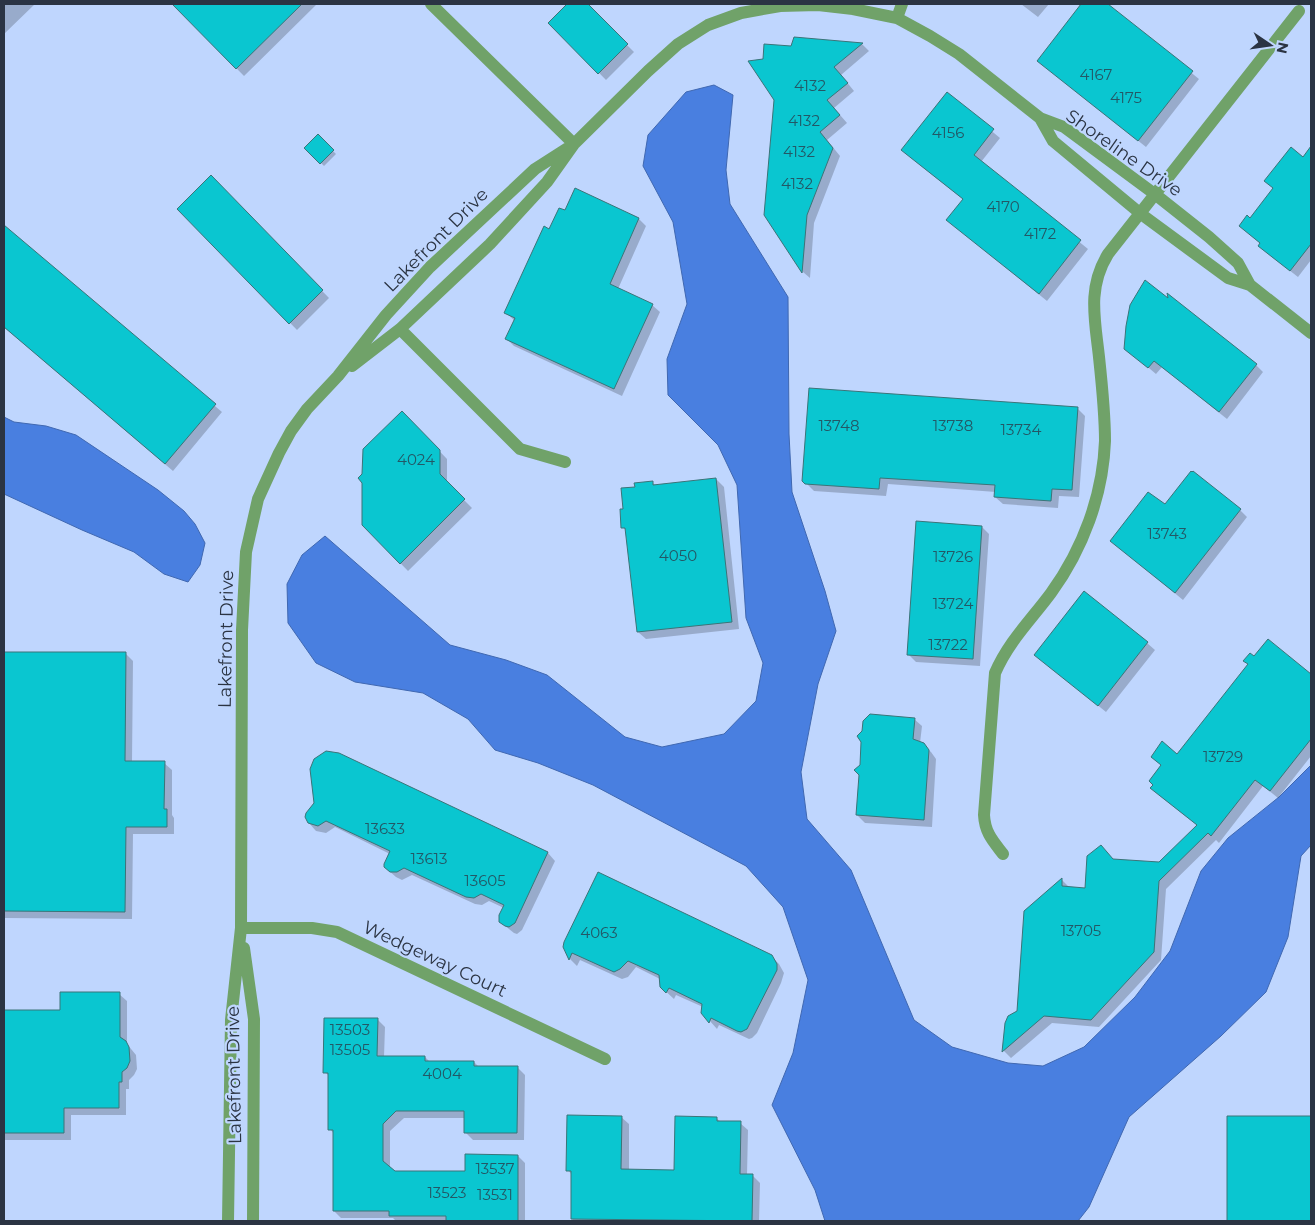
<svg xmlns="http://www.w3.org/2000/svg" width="1315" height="1225" font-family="Montserrat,sans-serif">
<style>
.water{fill:#497fe0;stroke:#4068b1}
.shadow{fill:#0003}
.building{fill:#0ac6d0;stroke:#3b7478}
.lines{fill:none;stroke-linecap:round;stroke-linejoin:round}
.minor{stroke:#70a269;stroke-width:12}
.labels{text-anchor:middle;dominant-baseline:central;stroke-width:4.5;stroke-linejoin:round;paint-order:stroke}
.number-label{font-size:15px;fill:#235866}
.street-label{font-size:18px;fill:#2b3443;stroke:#bfd6fe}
</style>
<rect width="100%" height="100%" fill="#bfd6fe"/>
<!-- water -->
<path class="water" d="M 714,85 L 733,95 L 726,170 L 730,204 L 788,297 L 789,434 L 792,492 L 825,591 L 836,631 L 818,684 L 801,772 L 807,819 L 851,870 L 914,1020 L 952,1047 L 1008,1063 L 1043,1066 L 1084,1047 L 1135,997 L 1170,951 L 1201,871 L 1228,838 L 1279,797 L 1311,765 L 1311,845 L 1301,856 L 1288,937 L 1266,992 L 1221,1036 L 1129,1117 L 1089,1207 L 1078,1221 L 825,1221 L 815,1190 L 772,1105 L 793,1053 L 808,980 L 783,907 L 746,866 L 593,785 L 538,763 L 495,750 L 468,719 L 423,693 L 355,682 L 316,663 L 288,623 L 287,584 L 302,555 L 325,536 L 450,645 L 506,660 L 547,675 L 625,737 L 662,747 L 724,734 L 756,701 L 763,663 L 746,618 L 737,485 L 718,445 L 668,395 L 667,359 L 687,304 L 673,222 L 643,166 L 648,135 L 686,92 Z
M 4,417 L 14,422 L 46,426 L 76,435 L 158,490 L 184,511 L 195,524 L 205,543 L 200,565 L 188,582 L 164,574 L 134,552 L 82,530 L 4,494 Z"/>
<!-- shadow -->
<path class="shadow" d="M 4,4 L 35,4 L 4,34 Z
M 173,4 L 317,4 L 244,76 Z
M 569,4 L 586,4 L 634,52 L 606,80 L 550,23 Z
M 1021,4 L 1049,4 L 1038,17 Z
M 1083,4 L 1106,4 L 1199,79 L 1146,147 L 1038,61 Z
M 795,38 L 862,44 L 869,51 L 841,75 L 854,91 L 834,108 L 847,123 L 827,140 L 840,156 L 814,223 L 810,278 L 803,272 L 765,214 L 775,100 L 764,60 L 792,47 Z
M 947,94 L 1000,138 L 981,162 L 1088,249 L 1047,301 L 948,220 L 964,200 L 910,157 Z
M 318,136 L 336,154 L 324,166 L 306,148 Z
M 1311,148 L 1311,260 L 1298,277 L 1267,253 L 1260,246 L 1261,244 L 1240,226 L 1250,220 L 1274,189 Z
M 211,177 L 329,298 L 297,330 L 179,209 Z
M 575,190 L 639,219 L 646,226 L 618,289 L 652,305 L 660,312 L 622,396 L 514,346 L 507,339 L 515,321 L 506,313 L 550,231 L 565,212 Z
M 4,227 L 222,412 L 173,471 L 4,327 Z
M 1125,348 L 1256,365 L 1263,372 L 1227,419 L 1162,367 L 1156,374 Z
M 1077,408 L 1085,416 L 1079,497 L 1059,496 L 1058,508 L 1003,504 L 995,497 L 996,492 L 888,484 L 886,496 L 814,491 L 806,483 Z
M 402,412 L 447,459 L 447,483 L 472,508 L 408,571 L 363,525 L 364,474 Z
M 716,479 L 724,487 L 739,629 L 646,639 L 638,632 L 627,532 L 623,527 L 625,510 L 636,488 L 652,482 L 656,486 Z
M 1165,506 L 1240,510 L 1247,517 L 1183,600 L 1112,541 Z
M 982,527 L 989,534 L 980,666 L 916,662 L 908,654 Z
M 1268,641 L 1311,675 L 1311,756 L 1278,798 L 1263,786 L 1219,843 L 1216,840 L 1166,889 L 1161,960 L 1099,1027 L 1052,1023 L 1011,1058 L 1004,1051 L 1006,1023 L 1019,1012 L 1025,912 L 1062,880 L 1069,887 L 1086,889 L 1113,860 L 1159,863 L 1198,826 L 1159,795 L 1162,766 L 1152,757 L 1178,755 Z
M 1147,643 L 1155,650 L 1106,712 L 1036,655 Z
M 4,653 L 125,653 L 133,661 L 132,762 L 164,763 L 172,770 L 172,815 L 174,818 L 174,834 L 133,834 L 132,919 L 4,918 Z
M 914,719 L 922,726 L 920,743 L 931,752 L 936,759 L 932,827 L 865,823 L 857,815 Z
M 338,754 L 548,853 L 555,861 L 522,930 L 517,934 L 514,933 L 500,922 L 504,908 L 489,901 L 482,905 L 475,904 L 412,875 L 402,880 L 396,877 L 388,870 L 390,854 L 335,827 L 326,833 L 316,831 L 309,823 L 315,804 Z
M 566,951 L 771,956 L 779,964 L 784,973 L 781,983 L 757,1033 L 752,1038 L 749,1039 L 719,1025 L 717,1029 L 702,1012 L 703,1007 L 676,995 L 674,999 L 661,987 L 660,979 L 636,967 L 628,977 L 622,979 L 580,960 L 577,966 L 570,959 Z
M 119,994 L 127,1001 L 127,1044 L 136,1055 L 137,1069 L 134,1075 L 129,1080 L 129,1089 L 126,1089 L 126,1115 L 71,1115 L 71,1140 L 4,1140 L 4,1011 L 61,1011 Z
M 377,1019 L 385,1027 L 384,1057 L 425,1057 L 430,1062 L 474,1062 L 479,1067 L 517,1067 L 525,1075 L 524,1140 L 473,1140 L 465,1132 L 465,1118 L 404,1118 L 390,1131 L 390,1168 L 394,1172 L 467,1172 L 518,1156 L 525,1163 L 525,1221 L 396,1221 L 393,1218 L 341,1218 L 334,1211 L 334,1134 L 330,1129 L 330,1077 L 325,1072 Z
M 621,1117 L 629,1124 L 629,1170 L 675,1171 L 716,1118 L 721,1122 L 740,1123 L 748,1130 L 747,1175 L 752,1175 L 760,1183 L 759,1221 L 574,1221 L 572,1219 L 572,1175 L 568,1170 Z
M 1229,1117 L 1311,1117 L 1311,1221 L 1227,1221 Z"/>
<!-- building -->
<path class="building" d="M 172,4 L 302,4 L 236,69 Z
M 567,4 L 588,4 L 628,44 L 598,74 L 548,23 Z
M 1081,4 L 1108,4 L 1193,71 L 1138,141 L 1037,61 Z
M 794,37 L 863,43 L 834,67 L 848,83 L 827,100 L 840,115 L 820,132 L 833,148 L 807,215 L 802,273 L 764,215 L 774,100 L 748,61 L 763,59 L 764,44 L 791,46 Z
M 947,92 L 994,129 L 974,155 L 1081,240 L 1039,294 L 946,220 L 963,199 L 901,150 Z
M 318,134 L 334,150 L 320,164 L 304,148 Z
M 1311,146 L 1311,244 L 1290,271 L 1258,246 L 1260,243 L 1239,226 L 1247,215 L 1250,218 L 1273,188 L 1264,181 L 1291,147 L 1303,157 Z
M 211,175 L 323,290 L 289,324 L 177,209 Z
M 575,188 L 639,218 L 610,284 L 653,304 L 614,389 L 505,339 L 515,318 L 504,313 L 544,226 L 549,229 L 559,208 L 565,210 Z
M 4,225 L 216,404 L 165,464 L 4,327 Z
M 1145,280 L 1168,298 L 1167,293 L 1257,364 L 1219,412 L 1154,361 L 1148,368 L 1124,349 L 1126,326 L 1130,305 Z
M 809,388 L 1078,407 L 1072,490 L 1052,489 L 1051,501 L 994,497 L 995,485 L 880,478 L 879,489 L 805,484 L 802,481 Z
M 402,411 L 440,450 L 440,474 L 465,499 L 400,564 L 362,525 L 362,483 L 358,478 L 362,474 L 363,449 Z
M 1191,471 L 1192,472 L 1193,471 L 1241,509 L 1175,593 L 1110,541 L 1148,492 L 1165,504 Z
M 716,478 L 732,622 L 637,632 L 625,528 L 621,528 L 620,509 L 623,509 L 621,488 L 635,487 L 634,483 L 653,481 L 653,485 Z
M 916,521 L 982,526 L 973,659 L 907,655 Z
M 1084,591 L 1148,642 L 1098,706 L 1034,655 Z
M 1268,639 L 1311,674 L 1311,739 L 1270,791 L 1255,780 L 1211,836 L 1208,833 L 1159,881 L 1154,952 L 1091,1020 L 1044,1016 L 1002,1052 L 1005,1023 L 1008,1016 L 1017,1011 L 1024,911 L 1062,878 L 1062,886 L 1085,888 L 1087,856 L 1101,845 L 1113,859 L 1159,862 L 1197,825 L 1150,788 L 1153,785 L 1149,781 L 1161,765 L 1151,757 L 1162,741 L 1177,754 L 1248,664 L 1243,661 L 1250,653 L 1254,656 Z
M 4,652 L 126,652 L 125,761 L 165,761 L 164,809 L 167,809 L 167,827 L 126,827 L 125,912 L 4,911 Z
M 870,714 L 915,718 L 913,739 L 924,743 L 929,750 L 924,820 L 856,815 L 859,775 L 854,770 L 860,765 L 861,742 L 857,736 L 862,731 L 863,721 Z
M 326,751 L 339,753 L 548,852 L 515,923 L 509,927 L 505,926 L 499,922 L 499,915 L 504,905 L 481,894 L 474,898 L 466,897 L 404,868 L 397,872 L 390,872 L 384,867 L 384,864 L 390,851 L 326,821 L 318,826 L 308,823 L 305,817 L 306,813 L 314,803 L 310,769 L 314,759 Z
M 598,872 L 772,955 L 777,964 L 777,970 L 747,1029 L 741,1032 L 737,1031 L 711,1018 L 709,1023 L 701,1013 L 702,1004 L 669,988 L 666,993 L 660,987 L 659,975 L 628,961 L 620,969 L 614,972 L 572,953 L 569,960 L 563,947 L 564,942 Z
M 60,992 L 120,992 L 120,1037 L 126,1041 L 129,1047 L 130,1061 L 127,1068 L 122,1072 L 122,1082 L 119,1082 L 119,1108 L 64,1108 L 64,1133 L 4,1133 L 4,1010 L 60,1010 Z
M 324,1018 L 378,1018 L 377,1056 L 425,1056 L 425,1061 L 474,1061 L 474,1066 L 518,1066 L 517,1133 L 464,1133 L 464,1111 L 396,1111 L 383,1124 L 383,1161 L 395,1171 L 465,1171 L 465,1154 L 518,1155 L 518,1221 L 446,1221 L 446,1216 L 389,1216 L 389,1211 L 333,1211 L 333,1130 L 328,1130 L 328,1073 L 323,1073 Z
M 567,1115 L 622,1116 L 621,1169 L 674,1170 L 675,1116 L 717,1117 L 717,1121 L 741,1121 L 740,1174 L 753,1174 L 752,1221 L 571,1219 L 571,1171 L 566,1171 Z
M 1227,1116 L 1311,1116 L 1311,1221 L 1227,1221 Z"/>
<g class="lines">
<!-- minor -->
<path class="minor" d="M 431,4 L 574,144
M 897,18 L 902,4
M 1040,118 L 1053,141 L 1141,214 L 1228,278 L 1250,285 L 1311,333
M 400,329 L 520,449 L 565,462
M 352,366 L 400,329 L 490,244 L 547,182 L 574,144 L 648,71 L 678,44 L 708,25 L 741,13 L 780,6 L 818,5 L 853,9 L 897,18 L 930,36 L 959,54 L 1040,118 L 1064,127 L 1156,195 L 1209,237 L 1238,263 L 1250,285
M 1003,854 C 993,841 985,833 984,815 L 995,673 C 1009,641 1031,620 1051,593 C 1083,549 1103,495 1105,441 C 1105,413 1102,385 1099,357 C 1095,320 1087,288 1108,254 L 1299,11
M 241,928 L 312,928 L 337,932 L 605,1059
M 244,948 L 254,1019 L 253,1221
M 228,1221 L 231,1020 L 241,928 L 242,630 L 246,552 L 258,499 L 279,453 L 291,431 L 307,409 L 338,376 L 386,315 L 430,267 L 535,169 L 574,144"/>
</g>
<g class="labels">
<!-- number labels -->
<g class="number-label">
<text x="1096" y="74">4167</text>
<text x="810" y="85">4132</text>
<text x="1126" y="97">4175</text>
<text x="804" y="120">4132</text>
<text x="948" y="132">4156</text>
<text x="799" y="151">4132</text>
<text x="797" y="183">4132</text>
<text x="1003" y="206">4170</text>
<text x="1040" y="233">4172</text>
<text x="839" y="425">13748</text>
<text x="953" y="425">13738</text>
<text x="1021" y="429">13734</text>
<text x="416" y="459">4024</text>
<text x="1167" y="533">13743</text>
<text x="678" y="555">4050</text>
<text x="953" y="556">13726</text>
<text x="953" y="603">13724</text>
<text x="948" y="644">13722</text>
<text x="1223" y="756">13729</text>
<text x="385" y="828">13633</text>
<text x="429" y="858">13613</text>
<text x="485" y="880">13605</text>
<text x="1081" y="930">13705</text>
<text x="599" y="932">4063</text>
<text x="350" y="1029">13503</text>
<text x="350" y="1049">13505</text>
<text x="442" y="1073">4004</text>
<text x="495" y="1168">13537</text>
<text x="447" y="1192">13523</text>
<text x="495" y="1194">13531</text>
</g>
<!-- street labels -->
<g class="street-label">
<text transform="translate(1124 153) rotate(35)">Shoreline Drive</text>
<text transform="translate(436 240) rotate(-45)">Lakefront Drive</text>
<text transform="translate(226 639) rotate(-89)">Lakefront Drive</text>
<text transform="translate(435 959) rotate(25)">Wedgeway Court</text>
<text transform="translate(234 1075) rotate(-91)">Lakefront Drive</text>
</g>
</g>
<!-- border -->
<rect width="1315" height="1225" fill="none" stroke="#2b3443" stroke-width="10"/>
<!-- north arrow -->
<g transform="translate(1270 45) rotate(103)" stroke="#bfd6fe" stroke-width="4" paint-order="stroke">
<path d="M0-4L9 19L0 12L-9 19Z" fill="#2b3443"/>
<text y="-8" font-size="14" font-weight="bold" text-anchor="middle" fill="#2b3443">N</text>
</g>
</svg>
